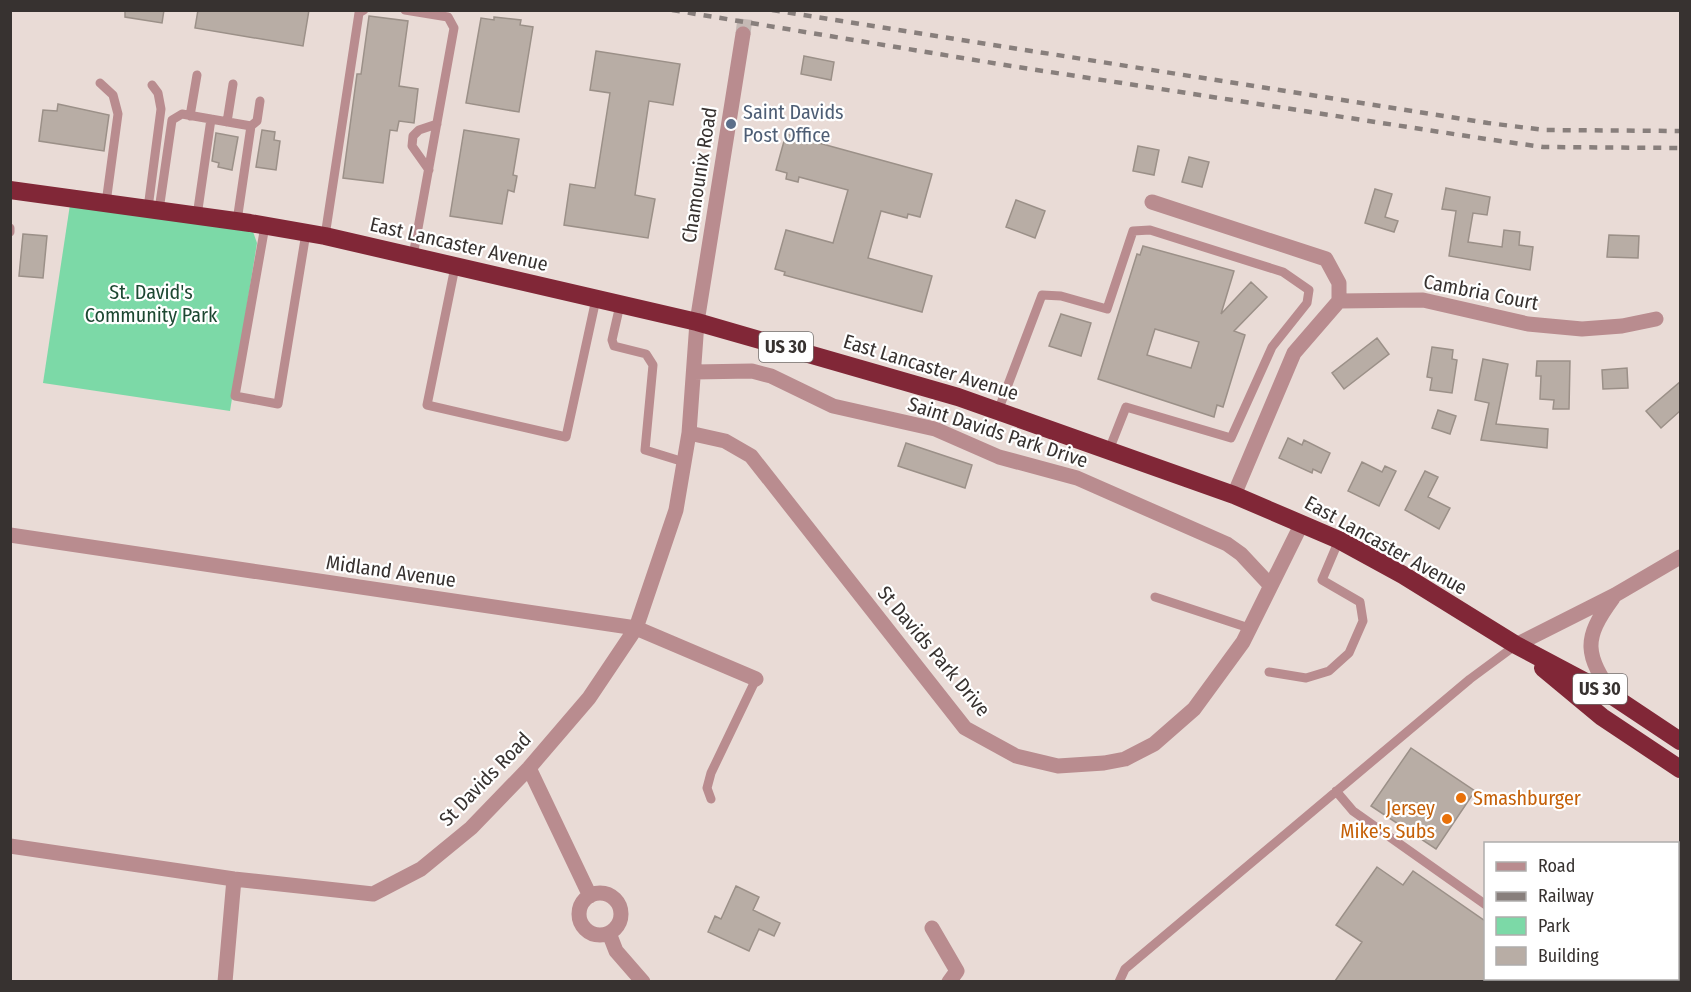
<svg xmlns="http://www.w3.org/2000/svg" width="1691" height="992" font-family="'Fira Sans Condensed',sans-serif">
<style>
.green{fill:#7cd9a7}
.building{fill:#b8ada5;stroke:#9b9088;stroke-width:1.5;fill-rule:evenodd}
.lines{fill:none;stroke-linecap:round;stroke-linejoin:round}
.street-tunnel{stroke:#c5b9b5;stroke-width:15;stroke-dasharray:15 8;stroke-linecap:butt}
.lane{stroke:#b98c8f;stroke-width:9}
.street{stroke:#b98c8f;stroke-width:15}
.highway{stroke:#812737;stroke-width:18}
.rail{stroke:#887f7c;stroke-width:4.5;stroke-dasharray:8 8;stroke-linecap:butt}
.service-dot{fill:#5c6f8a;stroke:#fff;stroke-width:2}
.food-dot{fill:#e8710a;stroke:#fff;stroke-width:2}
.labels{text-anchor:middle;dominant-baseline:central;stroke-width:4.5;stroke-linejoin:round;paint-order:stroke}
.shield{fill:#fff;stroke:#73706e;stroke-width:1.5}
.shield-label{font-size:18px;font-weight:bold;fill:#373230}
.service-label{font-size:20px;fill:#4e5e75;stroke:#fff;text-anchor:start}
.street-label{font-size:20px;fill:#373230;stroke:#fff}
.park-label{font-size:20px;fill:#1d4832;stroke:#fff}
.food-label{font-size:20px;fill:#c56008;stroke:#fff;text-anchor:start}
</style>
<rect width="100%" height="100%" fill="#e9dbd6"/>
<!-- green -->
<path class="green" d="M 71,198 L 250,223 L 257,243 L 230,411 L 43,383 Z"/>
<!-- building -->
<path class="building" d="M 125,10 L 164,10 L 162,23 L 125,17 Z
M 198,10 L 309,10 L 303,46 L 195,28 Z
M 369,16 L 408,21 L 399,86 L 418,89 L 414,123 L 399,121 L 397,131 L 390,130 L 383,183 L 343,178 L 357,74 L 361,74 Z
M 494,17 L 521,20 L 520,25 L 533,27 L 519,112 L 466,103 L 481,18 L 494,20 Z
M 596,51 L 680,64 L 673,105 L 649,101 L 635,195 L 655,199 L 648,238 L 564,225 L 570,184 L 595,188 L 610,93 L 590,90 Z
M 804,56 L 834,62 L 831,80 L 801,74 Z
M 58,104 L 109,115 L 104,151 L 39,141 L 43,110 L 57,111 Z
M 262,130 L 275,132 L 274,140 L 280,141 L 276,170 L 256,167 Z
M 464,130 L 519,139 L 513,175 L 517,176 L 514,192 L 508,190 L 502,224 L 450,216 Z
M 216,133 L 238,137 L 232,170 L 218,167 L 219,163 L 212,161 Z
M 786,134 L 932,174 L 920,217 L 908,214 L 907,218 L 881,211 L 868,258 L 932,276 L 922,312 L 784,275 L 785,272 L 775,269 L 786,230 L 833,243 L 848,190 L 799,177 L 798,182 L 786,179 L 787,173 L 776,170 Z
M 1138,146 L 1159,150 L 1154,175 L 1133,171 Z
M 1189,157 L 1209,162 L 1202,187 L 1182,182 Z
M 1446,188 L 1490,197 L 1487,215 L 1473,213 L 1468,242 L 1502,247 L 1504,230 L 1520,232 L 1519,245 L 1533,247 L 1530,270 L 1449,256 L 1456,211 L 1442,209 Z
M 1375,189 L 1392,194 L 1385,217 L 1398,221 L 1394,232 L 1365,223 Z
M 1016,200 L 1045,211 L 1035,238 L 1006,227 Z
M 23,234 L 47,236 L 43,278 L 19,276 Z
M 1609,235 L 1639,236 L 1638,258 L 1607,257 Z
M 1143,246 L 1234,271 L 1221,314 L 1251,282 L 1267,297 L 1234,331 L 1245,335 L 1223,407 L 1217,405 L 1214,417 L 1098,379 L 1137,254 L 1140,255 ZM 1155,329 L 1199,342 L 1191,368 L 1147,355 Z
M 1061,314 L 1091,323 L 1081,356 L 1049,346 Z
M 1377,338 L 1389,354 L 1344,389 L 1332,373 Z
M 1432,347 L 1453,350 L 1452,359 L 1457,360 L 1452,393 L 1430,390 L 1432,378 L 1427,377 Z
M 1483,359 L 1508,364 L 1496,424 L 1548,429 L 1547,448 L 1481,440 L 1489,403 L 1475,400 Z
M 1537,361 L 1570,361 L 1569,409 L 1553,409 L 1554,400 L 1540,399 L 1541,376 L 1536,376 Z
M 1627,368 L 1628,388 L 1603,389 L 1602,370 Z
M 1680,382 L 1680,411 L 1661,428 L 1646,411 Z
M 1438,410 L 1456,416 L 1450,434 L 1432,428 Z
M 1288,438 L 1302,445 L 1304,440 L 1330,453 L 1321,473 L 1313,469 L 1312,473 L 1279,458 Z
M 906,443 L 972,465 L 965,488 L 898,466 Z
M 1362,462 L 1382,472 L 1385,466 L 1396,471 L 1379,506 L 1348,491 Z
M 1425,471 L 1438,477 L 1428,497 L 1450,508 L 1439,529 L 1405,510 Z
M 1411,748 L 1475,791 L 1436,849 L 1371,806 Z
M 1377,867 L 1403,885 L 1413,871 L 1485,921 L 1485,981 L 1335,981 L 1362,942 L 1336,925 Z
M 736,886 L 759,897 L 753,910 L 780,923 L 774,936 L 759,929 L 749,951 L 708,932 L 715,916 L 721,919 Z"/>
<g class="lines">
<!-- street-tunnel -->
<path class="street-tunnel" d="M 743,34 L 746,10"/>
<!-- lane -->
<path class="lane" d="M 405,10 L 448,17 L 454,28 L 413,256
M 100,83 L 113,95 L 118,114 L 106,203
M 190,116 L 197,75
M 227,122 L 233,84
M 429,170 L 412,146 L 413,136 L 419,130 L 437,124
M 148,208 L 161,109 L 158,93 L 152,85
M 159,210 L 172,120 L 182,114 L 251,126 L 257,121 L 260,101
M 197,216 L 211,119
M 237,221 L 251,126
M 265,226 L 235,396 L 278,404 L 306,233
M 10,228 L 10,232
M 325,236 L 359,13 L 364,10
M 455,267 L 427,405 L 566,437 L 596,299
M 620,305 L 612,340 L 614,346 L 646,354 L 653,365 L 645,450 L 684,462
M 998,411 L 1042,295 L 1061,296 L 1107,309 L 1133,231 L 1150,230 L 1283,272 L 1309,290 L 1307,303 L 1272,347 L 1231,438 L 1126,407 L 1109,450
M 1155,597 L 1249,628
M 1269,672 L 1306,678 L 1329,671 L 1349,653 L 1363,621 L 1360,602 L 1322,580 L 1339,540
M 1336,791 L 1353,811 L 1486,905
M 711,799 L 707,788 L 711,773 L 756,679
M 1590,978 L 1594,982
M 1119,982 L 1125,969 L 1470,679 L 1516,645"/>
<!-- street -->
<path class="street" d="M 1152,202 L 1326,259 L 1339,283 L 1339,301
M 694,372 L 752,371 L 771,376 L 833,406 L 935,429 L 999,457 L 1077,478 L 1227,544 L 1241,554 L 1269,584
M 689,433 L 725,441 L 751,456 L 965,728 L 1016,756 L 1058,766 L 1104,763 L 1125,759 L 1154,744 L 1194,709 L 1243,642 L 1302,523
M 1234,495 L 1294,353 L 1339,301 L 1423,300 L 1528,324 L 1582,329 L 1622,326 L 1656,319
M 10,535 L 636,628 L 756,679
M 1613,598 C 1582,640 1585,654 1614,697
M 1516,645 L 1615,595 L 1680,557
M 529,768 L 590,896
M 10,846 L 234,879 L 373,894 L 421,869 L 471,828 L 529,768 L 589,698 L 636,628 L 676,510 L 689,433 L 697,322 L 743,34
M579 914a21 21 0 1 1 42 0a21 21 0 1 1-42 0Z
M 932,928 L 957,971 L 949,982
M 609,933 L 616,951 L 643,982
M 225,982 L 234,879"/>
<!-- highway -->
<path class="highway" d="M 10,190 L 250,223 L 325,236 L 697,322 L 958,397 L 1234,495 L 1339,540 L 1403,575 L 1516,645 L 1614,697 L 1680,741
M 1543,668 L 1602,717 L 1680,769"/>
<!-- rail -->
<path class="rail" d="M 672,10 L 1011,66 L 1486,139 L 1543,147 L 1680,148
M 772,10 L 1488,123 L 1544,130 L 1680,131"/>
</g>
<!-- markers -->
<circle class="service-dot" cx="731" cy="124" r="6"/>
<g class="food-dot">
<circle cx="1461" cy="798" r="6"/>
<circle cx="1447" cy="819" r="6"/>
</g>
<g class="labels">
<!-- shield labels -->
<g class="shield">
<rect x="759" y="332" width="54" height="30" rx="4.5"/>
<rect x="1573" y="674" width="54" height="30" rx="4.5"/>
</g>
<g class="shield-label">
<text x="786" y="347">US 30</text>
<text x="1600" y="689">US 30</text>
</g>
<!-- service labels -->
<g class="service-label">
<text x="743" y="112">Saint Davids<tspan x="743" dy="23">Post Office</tspan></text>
</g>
<!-- street labels -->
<g class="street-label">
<text transform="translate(699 175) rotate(-81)">Chamounix Road</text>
<text transform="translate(459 244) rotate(13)">East Lancaster Avenue</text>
<text transform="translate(1481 292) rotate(11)">Cambria Court</text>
<text transform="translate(931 367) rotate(17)">East Lancaster Avenue</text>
<text transform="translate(998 432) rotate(18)">Saint Davids Park Drive</text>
<text transform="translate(1386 545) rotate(29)">East Lancaster Avenue</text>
<text transform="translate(391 571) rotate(8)">Midland Avenue</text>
<text transform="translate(934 651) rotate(50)">St Davids Park Drive</text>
<text transform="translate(485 779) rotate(-46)">St Davids Road</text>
</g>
<!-- park labels -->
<g class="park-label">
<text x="151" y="292">St. David's<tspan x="151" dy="23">Community Park</tspan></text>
</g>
<!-- food labels -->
<g class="food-label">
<text x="1473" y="798">Smashburger</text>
<text x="1435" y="808" text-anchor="end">Jersey<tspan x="1435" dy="23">Mike's Subs</tspan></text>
</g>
</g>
<!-- border -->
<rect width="1691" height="992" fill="none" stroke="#373230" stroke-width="24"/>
<!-- legend -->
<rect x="1484" y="842" width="195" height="138" fill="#ffffff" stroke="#afadac" stroke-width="1.5"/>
<rect x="1496" y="862" width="30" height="9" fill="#b98c8f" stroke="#afadac" stroke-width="1.5"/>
<text x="1538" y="872" font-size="18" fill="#373230">Road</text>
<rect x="1496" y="892" width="30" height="9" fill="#887f7c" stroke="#afadac" stroke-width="1.5"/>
<text x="1538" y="902" font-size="18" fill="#373230">Railway</text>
<rect x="1496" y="917" width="30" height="18" fill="#7cd9a7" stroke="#afadac" stroke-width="1.5"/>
<text x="1538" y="932" font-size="18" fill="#373230">Park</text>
<rect x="1496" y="947" width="30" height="18" fill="#b8ada5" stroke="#afadac" stroke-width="1.5"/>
<text x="1538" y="962" font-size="18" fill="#373230">Building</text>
</svg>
